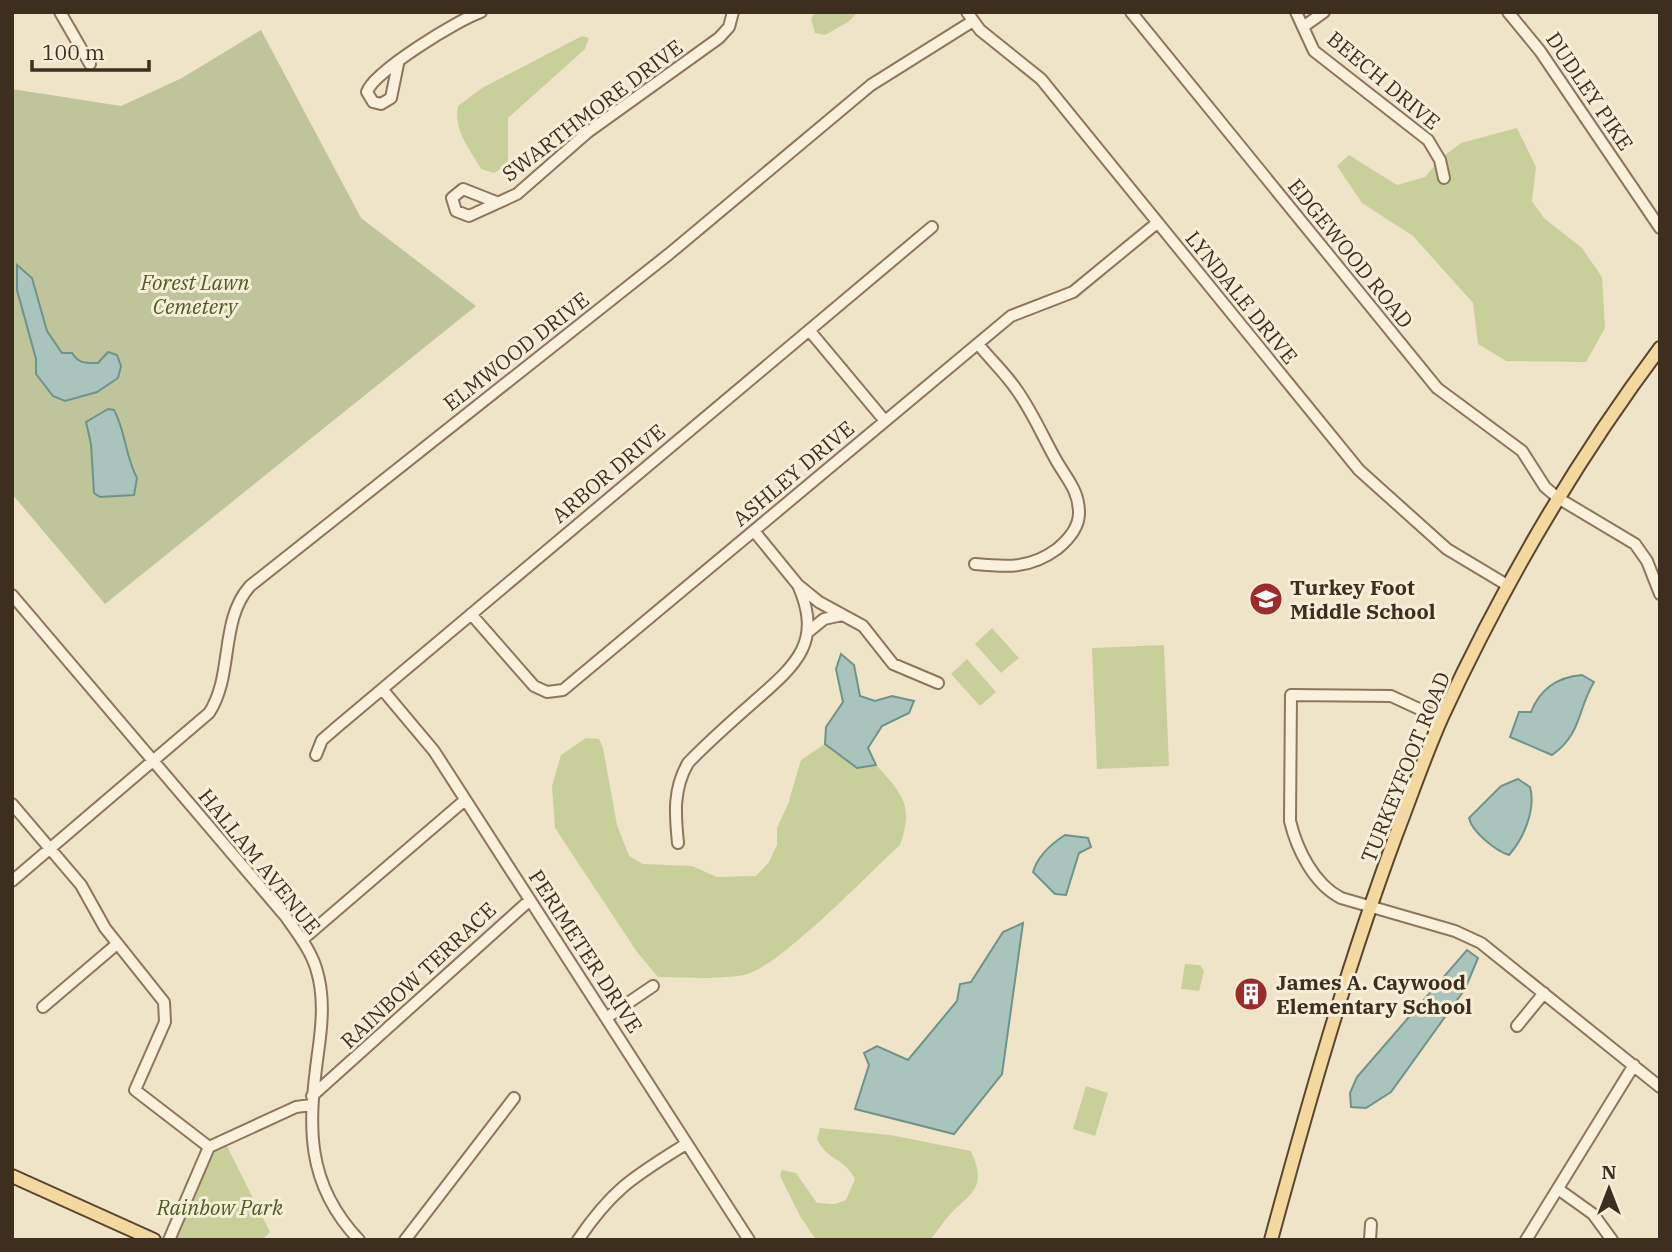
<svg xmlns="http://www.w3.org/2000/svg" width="1672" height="1252" font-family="'IBM Plex Serif',serif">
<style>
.green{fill:#c9cf9b}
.cemetery{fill:#bfc49a}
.water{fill:#a9c4bc;stroke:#6f938a;stroke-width:2}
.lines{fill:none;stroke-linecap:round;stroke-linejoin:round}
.minor-casing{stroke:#8d765c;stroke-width:14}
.major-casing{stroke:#5b4430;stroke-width:16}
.minor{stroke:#faf1dc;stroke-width:10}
.major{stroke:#f3d9a0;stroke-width:12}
.labels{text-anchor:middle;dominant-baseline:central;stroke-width:6;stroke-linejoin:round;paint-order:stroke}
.street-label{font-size:21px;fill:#3d2e20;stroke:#f7eed8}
.park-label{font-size:21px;font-style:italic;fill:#4d5a26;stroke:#f7eed8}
.poi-label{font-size:21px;font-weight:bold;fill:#3d2e20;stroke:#f7eed8;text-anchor:start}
</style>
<rect width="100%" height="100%" fill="#f0e4c8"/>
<!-- green -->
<path class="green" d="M 815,12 L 858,12 L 848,22 L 825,35 L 815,33 L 811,19 Z
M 582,36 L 589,38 L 585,49 L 508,118 L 508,165 L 494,173 L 481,169 C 470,149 453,130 458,106 L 482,88 Z
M 1517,128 L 1536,167 L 1532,201 L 1544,218 L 1582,248 L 1602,277 L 1605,328 L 1586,362 L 1506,361 L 1478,344 L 1473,303 L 1413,236 L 1362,203 L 1337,166 L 1349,155 L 1397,185 L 1425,177 L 1441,158 L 1461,143 Z
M 992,628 L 1019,658 L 1001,673 L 975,644 Z
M 1164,645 L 1169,766 L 1097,769 L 1092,648 Z
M 967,659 L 996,692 L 980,706 L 951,674 Z
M 586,738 L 599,739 L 603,748 L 617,825 L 629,856 L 643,864 L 692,866 L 717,877 L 756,876 L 769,862 L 777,845 L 777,828 L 788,804 L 801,760 L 825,744 L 857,768 L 876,765 C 903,794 914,806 900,845 C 869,873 779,968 744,975 C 716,980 686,977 658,977 L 637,952 L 555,828 L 552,786 L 561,755 Z
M 1185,964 L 1200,965 L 1204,971 L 1199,991 L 1181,989 Z
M 1086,1086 L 1108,1093 L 1095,1136 L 1073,1129 Z
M 820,1128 L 891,1135 L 971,1151 C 984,1181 979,1189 955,1209 C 946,1218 938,1230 930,1240 L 816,1240 L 800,1216 L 780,1176 L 782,1170 L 796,1173 L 817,1203 L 835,1204 L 846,1200 L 855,1179 C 843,1156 828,1162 817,1139 Z
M 224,1140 L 270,1232 L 262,1240 L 169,1240 L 209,1147 Z"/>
<!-- cemetery -->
<path class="cemetery" d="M 261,30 L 361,218 L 476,306 L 105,604 L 12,494 L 12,89 L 121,106 L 182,78 Z"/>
<!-- water -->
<path class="water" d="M 17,265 L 32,278 L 47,331 L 62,353 L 72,353 C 79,364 86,363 98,363 L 108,352 L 117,355 L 121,366 L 118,378 L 97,392 L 65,401 L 53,396 L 36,374 L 36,359 L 17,290 Z
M 108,409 L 114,410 C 126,432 125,456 137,478 L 134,495 L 100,497 L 94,493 L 91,444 L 86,422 Z
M 841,654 L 854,665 L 860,696 L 875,701 L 892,696 L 914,701 L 909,713 L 882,726 L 868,748 L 876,765 L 857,768 L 825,744 L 826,727 L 843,702 L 836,669 Z
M 1582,675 L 1594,682 C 1577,710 1582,734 1552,755 L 1510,737 L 1519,712 L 1531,712 C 1540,689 1558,677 1582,675 Z
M 1518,779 L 1530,787 C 1536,809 1524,838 1509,855 C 1496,851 1472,832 1469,818 L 1501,786 Z
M 1065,835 L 1088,838 L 1091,847 L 1079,853 L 1066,895 L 1055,894 L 1033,872 C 1038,855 1051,844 1065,835 Z
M 1023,923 L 1002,1074 L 954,1134 L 855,1109 L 869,1065 L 864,1053 L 877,1046 L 908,1060 L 957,1001 L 960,984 L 971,982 L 1003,932 Z
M 1467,950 L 1478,958 L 1465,989 L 1391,1092 L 1366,1108 L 1351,1107 L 1350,1093 L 1357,1077 Z"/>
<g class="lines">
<defs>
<path id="minor" d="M 60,12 L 90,64
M 967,12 L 980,30 L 1041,79 L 1359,470 L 1447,549 L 1507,585
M 1131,12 L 1437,388 L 1522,451 L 1545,487 L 1558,498 L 1635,544 L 1647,561 L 1660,594
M 1296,12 L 1314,51 L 1428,140 L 1440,160 L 1444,178
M 1508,12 L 1540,51 L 1660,228
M 1303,27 L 1324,12
M 398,64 L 391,98 L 381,104 L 373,102 L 367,92 C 373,72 459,19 481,12
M 496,202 L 463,189 L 452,198 L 456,211 L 469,216 L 517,194 L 588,132 L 719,38 L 729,27 L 733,12
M 809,330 L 885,421
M 754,531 L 798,585 L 819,602 L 863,626 L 893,664 L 938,683
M 975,564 C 1007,567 1030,569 1057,549 C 1068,540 1079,528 1079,513 C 1079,490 1066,478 1056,460 C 1043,437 1032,411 1016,389 C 1005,373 990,359 978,344
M 12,595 L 286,917 C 297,933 310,949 316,968 C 325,996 322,1025 318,1053 C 308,1126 305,1183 359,1240
M 471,614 L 534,686 L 547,692 L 563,690 L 1011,316 L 1073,292 L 1157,223
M 808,632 L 824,619 L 842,615
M 382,689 L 434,751 L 749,1240
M 1441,719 L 1391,696 L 1291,695 L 1290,821 C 1297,850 1314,884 1341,898 L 1455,931 L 1481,943 L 1660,1087
M 316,755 L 322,740 L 337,727 L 932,227
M 12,804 L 81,885 L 105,928 L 164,1002 L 165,1022 L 135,1090 L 209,1147
M 678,843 C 675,814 673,789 688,763 C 710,740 733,720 757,699 C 797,664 823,641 798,585
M 12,881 L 209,713 C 234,675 219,621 250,586 L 669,254 L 871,85 L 973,21
M 302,940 L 465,800
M 43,1007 L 117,944
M 606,1018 L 653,986
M 1517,1026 L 1544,993
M 312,1096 L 530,900
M 1558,1189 L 1593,1214 L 1612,1240
M 169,1240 L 209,1147 L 296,1107 L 311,1105
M 405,1240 L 514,1098
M 578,1240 C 613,1188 635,1176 686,1144
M 1370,1240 L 1371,1224
M 1526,1240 L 1634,1065"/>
<path id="major" d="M 12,1176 L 154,1240
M 1271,1240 C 1308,1104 1347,967 1396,835 C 1411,796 1425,755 1442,717 C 1502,587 1574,463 1660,348"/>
</defs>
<!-- minor casing -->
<use href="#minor" class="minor-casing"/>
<!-- major casing -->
<use href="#major" class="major-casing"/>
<!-- minor -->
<use href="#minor" class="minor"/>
<!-- major -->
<use href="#major" class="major"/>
</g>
<!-- icons -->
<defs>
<symbol id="school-disc" viewBox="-11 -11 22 22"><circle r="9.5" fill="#9e2a2b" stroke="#f7eed8"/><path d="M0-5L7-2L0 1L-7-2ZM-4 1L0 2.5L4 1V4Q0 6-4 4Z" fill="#fff"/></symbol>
<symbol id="building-disc" viewBox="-11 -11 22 22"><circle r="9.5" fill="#9e2a2b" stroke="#f7eed8"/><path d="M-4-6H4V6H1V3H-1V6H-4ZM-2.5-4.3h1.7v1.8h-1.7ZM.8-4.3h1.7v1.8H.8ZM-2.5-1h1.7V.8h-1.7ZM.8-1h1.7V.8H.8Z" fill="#fff"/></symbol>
</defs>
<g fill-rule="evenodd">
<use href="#school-disc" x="1247" y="580" width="38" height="38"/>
<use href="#building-disc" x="1232" y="975" width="38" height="38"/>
</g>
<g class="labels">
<!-- street labels -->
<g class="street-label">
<text transform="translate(1384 80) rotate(40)">BEECH DRIVE</text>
<text transform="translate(1590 91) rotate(56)">DUDLEY PIKE</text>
<text transform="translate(592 110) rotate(-37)">SWARTHMORE DRIVE</text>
<text transform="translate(1351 253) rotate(51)">EDGEWOOD ROAD</text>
<text transform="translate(1242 297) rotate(51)">LYNDALE DRIVE</text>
<text transform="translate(516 351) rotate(-38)">ELMWOOD DRIVE</text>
<text transform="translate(608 473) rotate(-40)">ARBOR DRIVE</text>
<text transform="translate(793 473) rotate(-40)">ASHLEY DRIVE</text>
<text transform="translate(1405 767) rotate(-68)">TURKEYFOOT ROAD</text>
<text transform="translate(260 861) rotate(51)">HALLAM AVENUE</text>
<text transform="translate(586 951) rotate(57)">PERIMETER DRIVE</text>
<text transform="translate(418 975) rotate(-43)">RAINBOW TERRACE</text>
</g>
<!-- park labels -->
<g class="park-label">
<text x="195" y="282">Forest Lawn<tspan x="195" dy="24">Cemetery</tspan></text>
<text x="220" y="1207">Rainbow Park</text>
</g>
<!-- poi labels -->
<g class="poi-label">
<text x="1290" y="587">Turkey Foot<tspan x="1290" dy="24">Middle School</tspan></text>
<text x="1276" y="982">James A. Caywood<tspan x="1276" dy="24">Elementary School</tspan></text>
</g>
</g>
<!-- border -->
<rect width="1672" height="1252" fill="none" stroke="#3d2e20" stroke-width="28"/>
<!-- north arrow -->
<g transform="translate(1609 1189)" stroke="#f7eed8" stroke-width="5" paint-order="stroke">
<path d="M0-5L12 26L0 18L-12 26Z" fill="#3d2e20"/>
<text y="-10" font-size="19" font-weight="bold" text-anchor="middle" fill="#3d2e20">N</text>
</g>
<!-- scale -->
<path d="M32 60v10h117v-10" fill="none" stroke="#3d2e20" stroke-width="3.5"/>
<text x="42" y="60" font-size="21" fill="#3d2e20" stroke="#f7eed8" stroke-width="5" paint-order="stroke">100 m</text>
</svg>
